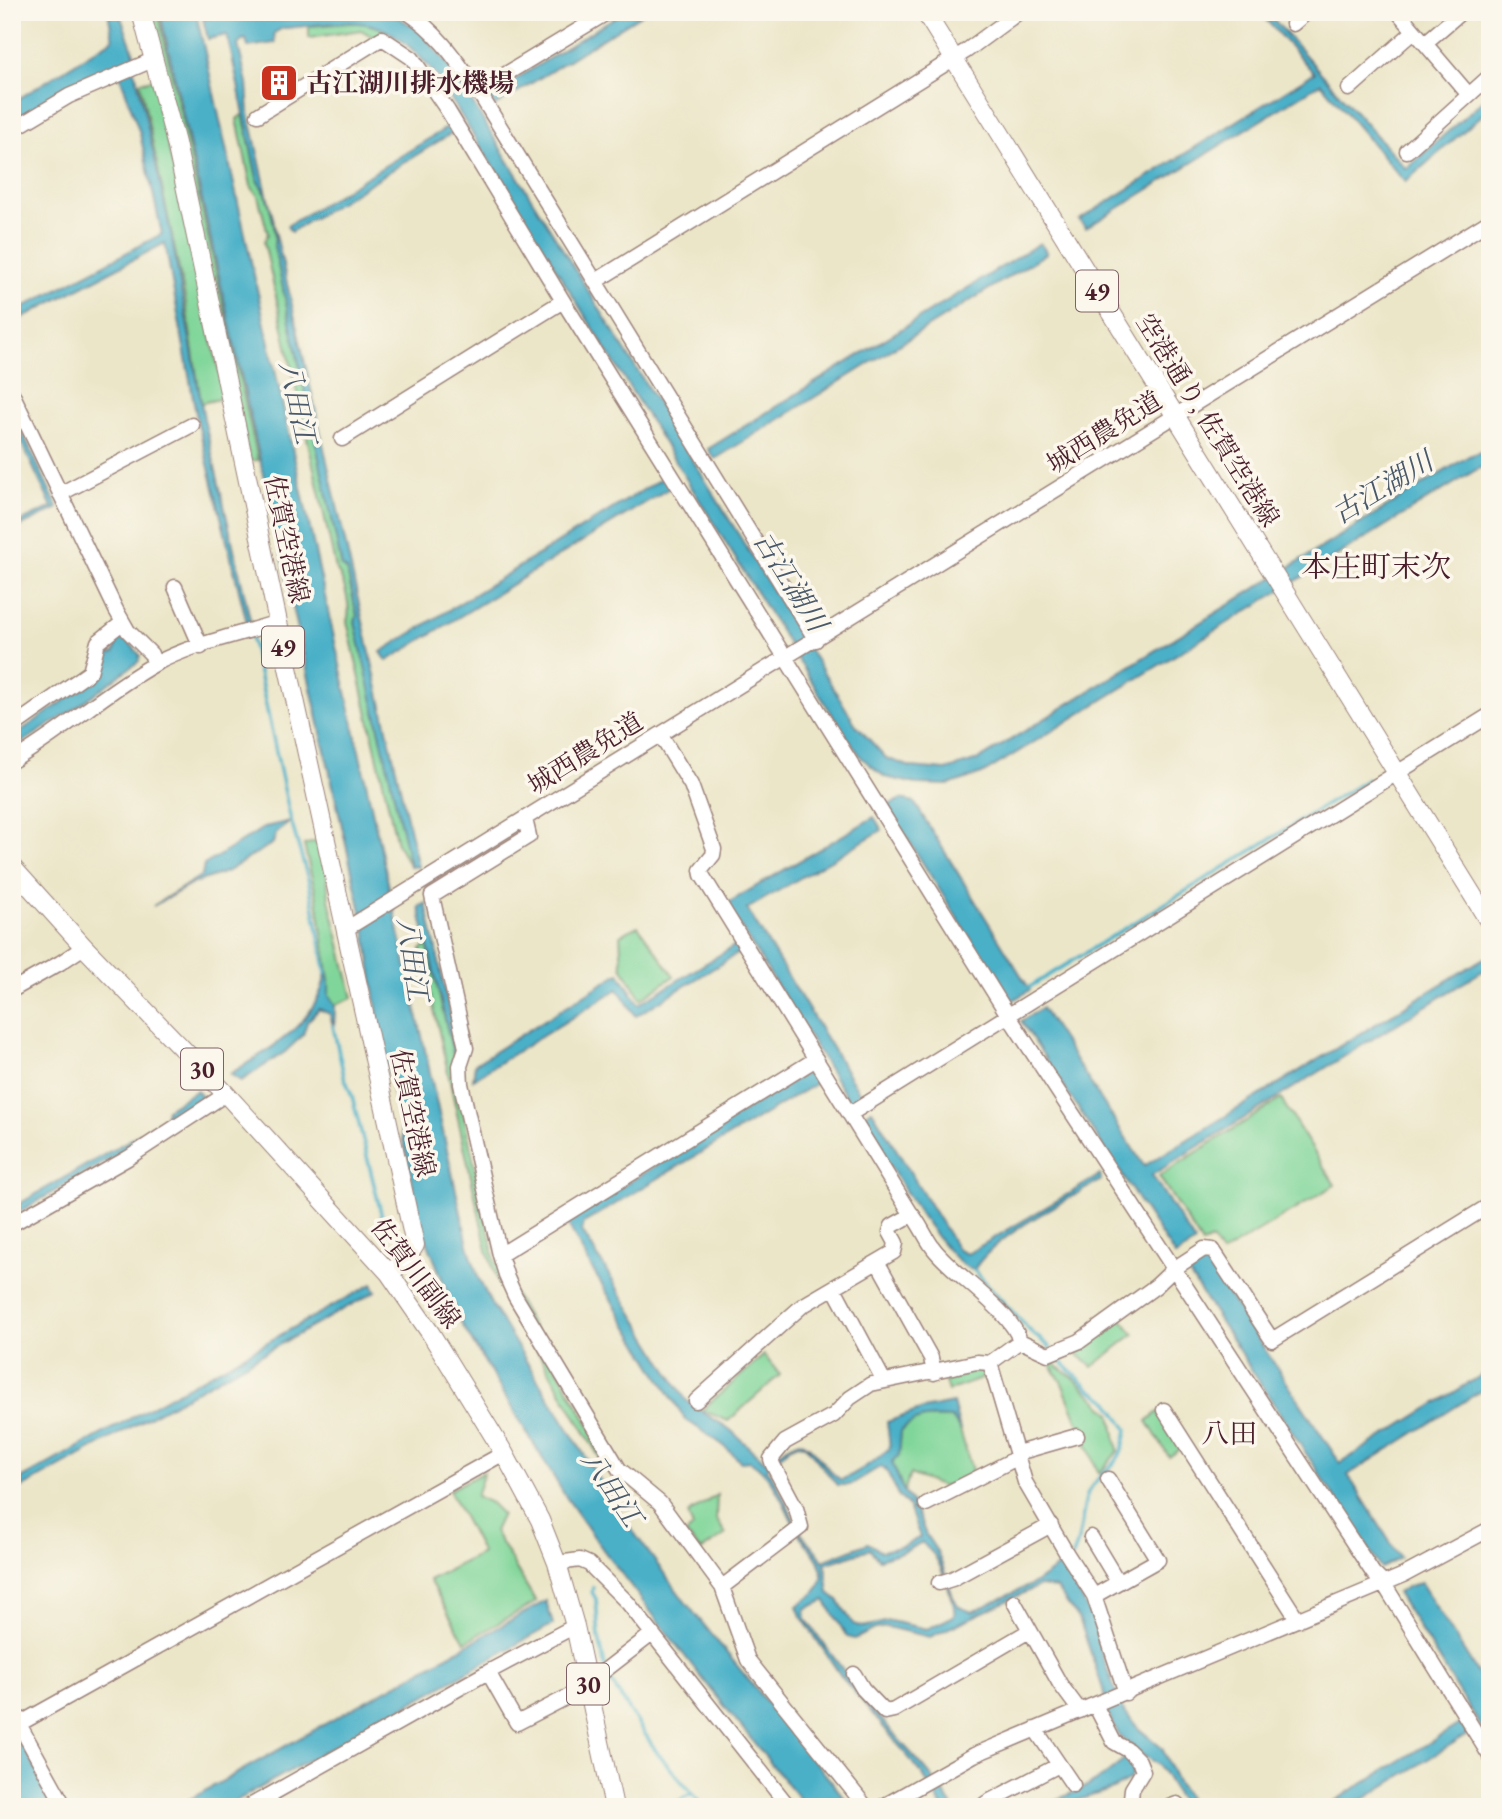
<svg xmlns="http://www.w3.org/2000/svg" width="1502" height="1819" font-family="'EB Garamond','Noto Serif JP',serif">
<style>
.green{fill:#80d69a;stroke:#657a62;stroke-width:2}
.water{fill:#49b0c8;stroke:#4a687a;stroke-width:2;fill-rule:evenodd}
.lines{fill:none;stroke-linecap:round;stroke-linejoin:round}
.stream{stroke:#49b0c8;stroke-width:3.5}
.minor-casing{stroke:#9b827a;stroke-width:17}
.major-casing{stroke:#9b827a;stroke-width:20}
.minor{stroke:#fff;stroke-width:14}
.major{stroke:#fff;stroke-width:18}
.labels{text-anchor:middle;dominant-baseline:central;stroke-width:7;stroke-linejoin:round;paint-order:stroke}
.shield{fill:#fbf7ec;stroke:#7f6065;stroke-width:2}
.shield-label{font-size:24px;font-weight:bold;fill:#4a1f2b}
.poi-label{font-size:26px;font-weight:bold;fill:#4a1f2b;stroke:#fbf7ec;text-anchor:start}
.street-label{font-size:26px;fill:#4a1f2b;stroke:#fbf7ec}
.water-label{font-size:28px;font-style:italic;fill:#4a596a;stroke:#fbf7ec}
.neighbourhood-label{font-size:28px;fill:#4a1f2b;stroke:#fbf7ec}
.quarter-label{font-size:30px;fill:#4a1f2b;stroke:#fbf7ec}
</style>
<rect width="100%" height="100%" fill="#fbf7ec"/>
<filter id="ink" filterUnits="userSpaceOnUse"><feTurbulence type="fractalNoise" baseFrequency=".0143" numOctaves="2"/><feDisplacementMap in="SourceGraphic" scale="14" xChannelSelector="R" yChannelSelector="G"/><feConvolveMatrix kernelMatrix="1 2 1 2 8 2 1 2 1" color-interpolation-filters="sRGB"/></filter>
<filter id="wash" filterUnits="userSpaceOnUse"><feTurbulence type="fractalNoise" baseFrequency=".00686" numOctaves="4" result="noise"/><feDisplacementMap in="SourceGraphic" scale="28" xChannelSelector="R" yChannelSelector="G"/><feGaussianBlur stdDeviation="1.57" result="paint"/><feColorMatrix in="noise" values="0 0 0 0 0 0 0 0 0 0 0 0 0 0 0 0 0 1.4 0 .05"/><feComposite in="paint" operator="in"/></filter>
<g filter="url(#wash)">
<rect width="100%" height="100%" fill="#ece6c9"/>
<!-- green -->
<path class="green" d="M 159,17 L 258,460 L 250,461 L 152,19 Z
M 362,22 L 390,31 L 373,37 L 361,30 L 309,38 L 309,26 Z
M 153,79 L 225,398 L 201,403 L 185,298 L 140,82 Z
M 243,114 L 258,182 C 270,196 277,228 274,246 L 342,567 L 347,570 L 357,616 L 355,622 L 410,866 L 397,844 L 347,621 C 352,608 344,580 336,569 L 264,242 L 268,234 L 258,196 L 251,186 L 237,119 Z
M 324,839 L 329,899 L 353,998 L 335,1005 L 329,996 L 329,979 L 317,899 L 304,845 Z
M 638,926 L 674,976 L 641,999 L 622,967 L 620,935 Z
M 427,945 L 453,1053 L 453,1065 L 495,1261 L 614,1468 L 608,1472 L 498,1283 L 487,1250 L 421,950 Z
M 1281,1099 L 1335,1185 L 1221,1254 L 1212,1240 L 1202,1244 L 1159,1176 Z
M 1120,1317 L 1134,1334 L 1092,1367 L 1074,1351 Z
M 764,1355 L 780,1375 L 728,1421 L 702,1410 Z
M 1047,1359 L 1074,1378 L 1111,1414 L 1118,1451 L 1099,1474 L 1062,1383 Z
M 981,1367 L 987,1377 L 948,1391 L 943,1375 Z
M 1158,1412 L 1183,1447 L 1169,1457 L 1147,1421 Z
M 924,1417 L 952,1418 L 960,1430 L 973,1474 L 943,1487 L 910,1474 L 904,1492 L 892,1462 L 899,1454 L 901,1431 L 912,1421 Z
M 484,1472 L 476,1496 L 491,1503 L 502,1514 L 494,1531 L 536,1602 L 465,1642 L 429,1580 L 482,1553 L 449,1490 Z
M 717,1495 L 716,1519 L 726,1534 L 701,1551 L 686,1534 L 693,1528 L 688,1514 Z"/>
<!-- water -->
<path class="water" d="M 108,12 L 119,12 L 135,56 L 132,67 L 137,78 L 171,233 L 204,419 L 251,623 L 247,623 L 197,419 L 165,243 L 12,323 L 12,313 L 162,234 L 140,134 L 118,69 L 56,93 L 12,122 L 12,103 L 113,39 Z
M 160,12 L 196,12 L 468,1245 L 478,1277 L 491,1304 L 624,1519 L 686,1603 L 852,1807 L 806,1807 L 701,1677 L 604,1551 L 564,1494 L 457,1316 L 422,1229 L 380,1031 L 366,934 Z
M 220,12 L 390,12 L 420,31 L 451,68 L 856,725 L 886,758 L 911,767 L 946,770 L 978,760 L 1469,456 L 1490,449 L 1490,464 L 1476,470 L 982,774 L 948,785 L 916,784 L 885,777 L 862,758 L 843,732 L 436,75 C 381,9 362,22 283,28 L 274,33 L 275,43 L 248,47 L 246,39 L 242,40 L 238,45 L 247,83 L 249,114 L 418,867 L 410,866 L 355,622 L 357,616 L 347,570 L 342,567 L 274,246 C 277,228 270,196 258,182 C 247,133 239,84 227,35 L 208,39 L 203,19 L 220,15 Z
M 623,12 L 645,12 L 495,106 L 489,96 Z
M 1259,12 L 1267,12 L 1406,169 L 1490,94 L 1490,108 L 1405,182 L 1321,83 L 1086,228 L 1079,220 L 1314,73 Z
M 448,127 L 452,133 L 291,232 L 287,226 Z
M 1040,243 L 1047,253 L 715,459 L 708,449 Z
M 12,410 L 58,508 L 12,531 L 12,526 L 52,507 L 12,423 Z
M 664,477 L 671,487 L 387,661 L 381,652 Z
M 121,633 L 140,655 L 139,661 L 70,712 L 12,749 L 12,737 L 95,679 L 101,664 L 101,655 L 114,653 L 116,648 L 113,638 Z
M 901,799 L 914,802 L 1030,990 L 1010,1002 L 887,806 Z
M 874,817 L 882,830 L 747,909 L 862,1097 L 851,1104 L 726,904 Z
M 291,821 L 276,833 L 273,843 L 226,872 L 194,883 L 153,906 L 202,875 L 204,865 L 265,827 Z
M 426,903 L 458,1050 L 453,1053 L 419,907 Z
M 736,945 L 740,952 L 636,1016 L 618,989 L 473,1079 L 475,1064 L 619,973 L 639,1004 Z
M 1484,958 L 1489,967 L 1152,1175 L 1195,1243 L 1175,1256 L 1021,1021 L 1042,1008 L 1144,1166 Z
M 326,972 L 329,979 L 329,996 L 335,1005 L 334,1030 L 330,1014 L 319,1009 L 307,1022 L 303,1035 L 285,1052 L 241,1081 L 230,1074 C 271,1048 318,1024 326,972 Z
M 812,1069 L 820,1081 L 584,1223 L 582,1231 L 686,1400 C 699,1412 714,1418 728,1428 C 742,1439 752,1453 767,1462 L 786,1447 L 799,1441 C 818,1447 824,1471 841,1480 C 858,1473 876,1460 890,1448 L 887,1422 L 923,1409 L 953,1403 L 960,1430 L 952,1418 C 931,1417 917,1415 901,1431 L 899,1455 L 892,1462 L 904,1492 L 914,1506 L 926,1535 L 938,1553 L 953,1597 L 959,1607 L 972,1612 L 1035,1583 L 1065,1562 L 1069,1575 L 1095,1623 L 1102,1656 L 1122,1708 L 1138,1728 L 1162,1748 L 1176,1780 L 1194,1807 L 1184,1807 L 1159,1765 L 1139,1753 L 1130,1779 L 1113,1789 L 1056,1807 L 1038,1807 C 1073,1793 1112,1780 1133,1747 L 1119,1735 L 1107,1712 L 1103,1689 L 1080,1621 L 1056,1588 L 1039,1586 L 930,1637 L 887,1627 L 875,1629 L 855,1639 L 847,1637 L 825,1600 L 805,1609 L 806,1619 C 832,1656 859,1692 888,1727 C 912,1756 933,1773 953,1807 L 942,1807 L 921,1772 L 841,1676 L 801,1616 L 797,1606 C 806,1599 820,1592 822,1579 C 824,1559 807,1548 798,1532 C 784,1508 776,1477 750,1461 L 741,1462 L 723,1445 L 685,1419 L 591,1267 L 566,1221 ZM 798,1444 L 805,1445 L 837,1485 L 850,1485 L 880,1467 L 886,1469 L 898,1495 L 909,1507 L 920,1537 L 904,1546 L 881,1551 L 868,1543 L 823,1561 C 817,1550 809,1544 802,1534 C 788,1513 783,1487 766,1469 L 789,1448 ZM 922,1542 C 925,1546 930,1550 934,1555 C 941,1566 957,1605 954,1616 L 927,1629 L 890,1621 L 863,1627 L 853,1624 L 838,1600 L 829,1593 L 825,1564 L 869,1549 L 879,1559 L 905,1551 Z
M 197,1090 L 204,1100 L 172,1118 L 129,1148 L 12,1216 L 12,1208 L 126,1142 L 165,1117 L 167,1109 Z
M 872,1110 L 958,1250 L 967,1254 L 1100,1175 L 1101,1180 C 1066,1201 994,1235 974,1270 C 946,1267 878,1146 861,1117 Z
M 1205,1259 L 1340,1463 L 1490,1370 L 1490,1385 L 1348,1475 L 1400,1558 L 1381,1568 L 1187,1271 Z
M 372,1284 L 376,1291 L 12,1493 L 12,1484 Z
M 1421,1583 L 1490,1693 L 1490,1741 L 1397,1593 L 1409,1586 Z
M 546,1601 L 553,1624 L 225,1807 L 176,1807 Z
M 1461,1723 L 1468,1734 L 1351,1807 L 1325,1807 Z
M 18,1737 L 57,1807 L 18,1807 L 12,1796 L 12,1741 Z"/>
<g class="lines">
<!-- stream -->
<path class="stream" d="M 251,636 L 291,821 L 309,882 L 326,974
M 1028,988 L 1368,779
M 333,1026 L 344,1076 L 352,1096 L 388,1241
M 974,1270 L 1032,1333 L 1050,1347
M 1056,1357 L 1090,1389 L 1108,1401 L 1127,1429 C 1125,1441 1123,1451 1116,1461 C 1107,1472 1092,1481 1087,1495 C 1081,1515 1082,1537 1073,1556
M 593,1587 L 592,1592 L 596,1599 L 599,1638 L 605,1666
M 606,1674 L 658,1754 L 704,1807
M 668,1807 L 692,1793"/>
</g>
</g>
<g filter="url(#ink)">
<g class="lines">
<defs>
<path id="minor" d="M 407,12 C 439,33 456,60 478,91 L 816,640
M 1398,12 L 1469,95
M 1293,24 L 1307,12
M 1425,43 L 1461,12
M 1349,89 L 1414,31
M 478,91 L 608,12
M 258,115 L 382,38 L 412,58 L 448,111 L 563,301 L 1008,1015 L 1373,1573 L 1384,1584 L 1490,1756
M 12,130 L 69,96 L 155,59
M 1407,151 L 1490,76
M 596,281 L 966,51 L 1019,12
M 12,393 L 116,610 L 128,631 L 151,654 L 155,664
M 342,439 L 563,301
M 60,494 L 192,425
M 175,587 L 201,647
M 12,727 L 90,672 L 98,642 L 122,623
M 661,736 L 691,785 L 714,849 L 713,855 L 701,870 L 702,875 L 910,1212 L 908,1217 L 892,1226 L 890,1232 L 896,1243 L 894,1252 L 802,1306 L 696,1401
M 12,761 C 62,732 105,692 155,664 C 192,644 238,635 278,622
M 525,819 L 529,836 L 432,896 L 466,1048 L 460,1066 L 461,1084 L 500,1255 L 507,1278 L 515,1296 L 619,1469 L 660,1503 L 722,1587 L 748,1660 L 866,1807
M 346,929 L 1490,221
M 12,990 L 60,963 L 84,947
M 850,1114 L 1490,715
M 910,1212 C 920,1223 925,1238 934,1249 C 954,1275 1012,1311 1020,1341
M 12,1224 L 128,1158 L 226,1094
M 500,1255 L 816,1059
M 878,1263 L 931,1358 L 934,1373
M 834,1288 L 884,1381
M 990,1363 L 1025,1482 L 1067,1554 L 1094,1596 L 1126,1693
M 1164,1410 L 1298,1620
M 926,1504 L 1011,1461 L 1021,1452 L 1077,1436
M 1091,1537 L 1118,1582
M 557,1563 L 580,1560 L 589,1564 L 628,1603 L 789,1807
M 939,1583 L 952,1579 L 1051,1525
M 722,1587 L 801,1527 L 796,1508 L 773,1465 L 771,1459 L 785,1442 L 834,1415 L 850,1398 L 871,1384 L 977,1362 L 990,1363 L 1020,1341 L 1048,1354 L 1080,1341 L 1156,1286 L 1175,1268 L 1204,1249 L 1213,1250 L 1272,1340 L 1490,1205
M 1094,1596 L 1158,1560 L 1108,1479
M 1014,1602 L 1060,1684 L 1080,1711
M 488,1672 L 517,1723 L 577,1692 L 652,1634
M 854,1674 L 863,1689 L 885,1712 L 894,1710 L 1029,1631
M 1095,1705 L 1114,1742 L 1128,1750 L 1139,1761 L 1143,1771 L 1132,1789 L 1130,1807
M 19,1724 L 65,1807
M 12,1728 L 504,1453
M 1035,1729 L 1073,1785
M 268,1796 L 488,1672 L 575,1626
M 986,1803 L 1059,1765
M 248,1807 L 268,1796 L 274,1807
M 882,1807 L 974,1755 L 1404,1575 L 1490,1529
M 1169,1807 L 1177,1804"/>
<path id="major" d="M 141,12 L 176,143 L 278,622 L 415,1245 L 405,1261 L 389,1273
M 925,12 L 1490,923
M 12,867 L 84,947 L 226,1094 L 389,1273 L 431,1334 L 504,1453 L 540,1520 L 557,1563 L 575,1626 L 614,1807"/>
</defs>
<!-- minor casing -->
<use href="#minor" class="minor-casing"/>
<!-- major casing -->
<use href="#major" class="major-casing"/>
<!-- minor -->
<use href="#minor" class="minor"/>
<!-- major -->
<use href="#major" class="major"/>
</g>
</g>
<!-- icons -->
<defs>
<symbol id="building-square" viewBox="-11 -11 22 22"><rect x="-9" y="-9" width="18" height="18" rx="4" fill="#c8321e" stroke="#fbf7ec"/><path d="M-4-6H4V6H1V3H-1V6H-4ZM-2.5-4.3h1.7v1.8h-1.7ZM.8-4.3h1.7v1.8H.8ZM-2.5-1h1.7V.8h-1.7ZM.8-1h1.7V.8H.8Z" fill="#fff"/></symbol>
</defs>
<g fill-rule="evenodd">
<use href="#building-square" x="257" y="61" width="44" height="44"/>
</g>
<g class="labels">
<!-- shield labels -->
<g class="shield">
<rect x="1076" y="270.5" width="42" height="41" rx="5"/>
<rect x="262" y="626.5" width="42" height="41" rx="5"/>
<rect x="181" y="1048.5" width="42" height="41" rx="5"/>
<rect x="567" y="1663.5" width="42" height="41" rx="5"/>
</g>
<g class="shield-label">
<text x="1097" y="291">49</text>
<text x="283" y="647">49</text>
<text x="202" y="1069">30</text>
<text x="588" y="1684">30</text>
</g>
<!-- poi labels -->
<g class="poi-label">
<text x="306" y="83">古江湖川排水機場</text>
</g>
<!-- street labels -->
<g class="street-label">
<text transform="translate(1208 420) rotate(58)">空港通り, 佐賀空港線</text>
<text transform="translate(1104 432) rotate(-32)">城西農免道</text>
<text transform="translate(287 539) rotate(78)">佐賀空港線</text>
<text transform="translate(585 753) rotate(-32)">城西農免道</text>
<text transform="translate(413 1113) rotate(78)">佐賀空港線</text>
<text transform="translate(416 1273) rotate(53)">佐賀川副線</text>
</g>
<!-- water labels -->
<g class="water-label">
<text transform="translate(298 402) rotate(78)">八田江</text>
<text transform="translate(1382 487) rotate(-31)">古江湖川</text>
<text transform="translate(791 581) rotate(58)">古江湖川</text>
<text transform="translate(413 959) rotate(82)">八田江</text>
<text transform="translate(612 1488) rotate(56)">八田江</text>
</g>
<!-- neighbourhood labels -->
<g class="neighbourhood-label">
<text x="1229" y="1433">八田</text>
</g>
<!-- quarter labels -->
<g class="quarter-label">
<text x="1376" y="566">本庄町末次</text>
</g>
</g>
<!-- margin -->
<rect width="1502" height="1819" fill="none" stroke="#fbf7ec" stroke-width="42"/>
</svg>
